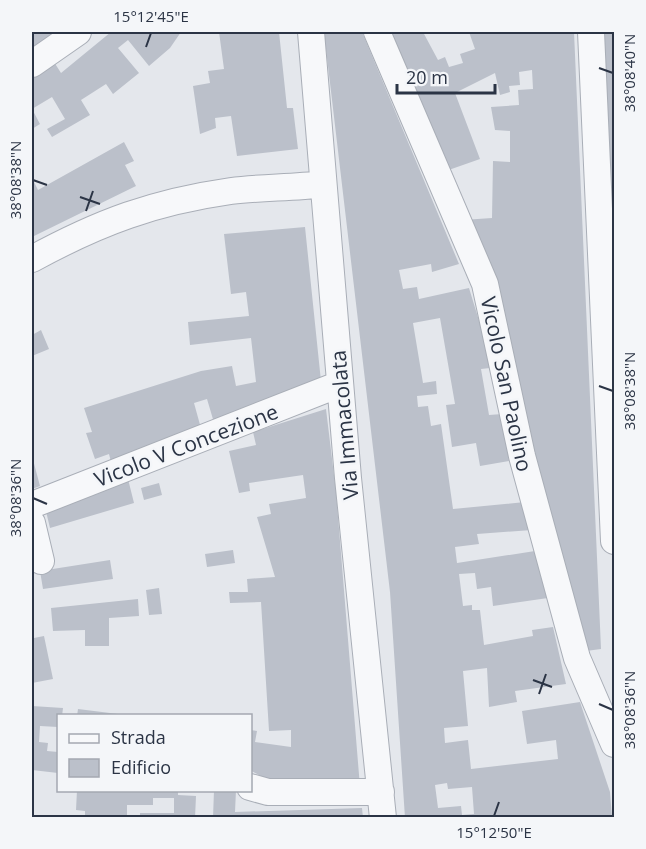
<svg xmlns="http://www.w3.org/2000/svg" width="646" height="849" font-family="'Open Sans',sans-serif">
<style>
.building{fill:#bbc0ca;fill-rule:evenodd}
.lines{fill:none;stroke-linecap:round;stroke-linejoin:round}
.minor-casing{stroke:#a9aeb7;stroke-width:28}
.minor{stroke:#f7f8fa;stroke-width:26}
.ticks{fill:none;stroke:#2b3445;stroke-width:2}
.labels{text-anchor:middle;dominant-baseline:central;stroke-width:5;stroke-linejoin:round;paint-order:stroke}
.street-label{font-size:21px;fill:#2b3445;stroke:#f4f6f9}
.neatline{fill:none;stroke:#2b3445;stroke-width:2}
.ticks-label{font-size:15px;text-anchor:middle;fill:#2b3445}
</style>
<rect width="100%" height="100%" fill="#e4e7ec"/>
<!-- building -->
<path class="building" d="M 32,32 L 58,32 L 32,52 Z
M 111,32 L 181,32 L 170,48 L 149,66 L 128,40 L 118,48 L 139,73 L 113,94 L 106,84 L 81,100 L 90,115 L 52,137 L 47,129 L 65,119 L 52,97 L 32,109 L 40,124 L 32,129 L 32,76 L 54,62 L 61,73 Z
M 219,32 L 279,32 L 287,108 L 293,108 L 298,149 L 237,156 L 231,116 L 215,118 L 216,128 L 200,134 L 193,86 L 210,83 L 208,71 L 224,69 Z
M 324,32 L 362,32 L 459,264 L 432,272 L 431,264 L 399,270 L 403,289 L 417,287 L 419,299 L 469,288 L 488,350 L 490,368 L 481,369 L 489,415 L 502,414 L 509,461 L 480,466 L 476,443 L 452,447 L 446,405 L 455,404 L 440,318 L 413,323 L 423,383 L 436,381 L 437,394 L 417,396 L 418,407 L 428,406 L 431,426 L 441,424 L 453,509 L 525,502 L 532,530 L 477,534 L 479,544 L 455,547 L 457,563 L 535,551 L 548,598 L 493,606 L 491,587 L 477,589 L 475,573 L 459,574 L 463,606 L 472,605 L 472,610 L 480,610 L 484,645 L 533,636 L 532,630 L 553,627 L 566,684 L 515,691 L 517,702 L 489,707 L 487,668 L 463,671 L 468,726 L 444,728 L 445,743 L 468,740 L 471,769 L 558,759 L 556,740 L 527,744 L 522,711 L 580,702 L 610,792 L 612,818 L 405,818 L 390,592 ZM 447,783 L 448,789 L 472,787 L 474,814 L 462,815 L 461,806 L 438,808 L 435,785 Z
M 386,32 L 423,32 L 438,60 L 445,57 L 449,67 L 463,63 L 460,54 L 475,49 L 469,32 L 574,32 L 601,649 L 586,651 L 463,220 L 492,218 L 493,161 L 510,162 L 510,131 L 495,130 L 491,107 L 519,105 L 518,90 L 533,89 L 532,70 L 519,72 L 520,85 L 509,86 L 510,92 L 500,95 L 495,73 L 455,93 L 480,159 L 443,172 Z
M 602,32 L 614,32 L 614,217 L 613,217 Z
M 124,142 L 134,161 L 125,165 L 136,186 L 32,237 L 32,184 L 34,182 L 38,190 Z
M 305,227 L 322,391 L 215,426 L 207,399 L 194,403 L 202,432 L 111,462 L 109,454 L 95,459 L 86,433 L 92,432 L 84,408 L 201,371 L 232,366 L 236,386 L 256,382 L 251,338 L 190,345 L 188,322 L 249,316 L 246,292 L 231,294 L 224,234 Z
M 41,330 L 49,349 L 32,356 L 32,335 Z
M 326,409 L 336,492 L 360,787 L 266,779 L 250,770 L 250,730 L 257,731 L 255,742 L 291,747 L 291,730 L 269,731 L 261,602 L 230,603 L 229,592 L 248,592 L 247,579 L 275,577 L 257,517 L 271,514 L 269,504 L 306,498 L 303,475 L 249,483 L 250,491 L 239,493 L 229,451 L 256,445 L 253,432 Z
M 32,456 L 40,486 L 32,489 Z
M 128,479 L 134,503 L 50,528 L 44,503 Z
M 159,483 L 162,495 L 144,500 L 141,488 Z
M 233,550 L 235,563 L 207,567 L 205,554 Z
M 110,560 L 113,579 L 43,589 L 40,571 Z
M 159,588 L 162,614 L 149,615 L 146,590 Z
M 138,599 L 139,616 L 109,618 L 109,646 L 85,646 L 85,630 L 53,631 L 51,608 Z
M 32,630 L 34,638 L 44,636 L 53,679 L 32,683 Z
M 32,706 L 63,708 L 62,716 L 58,716 L 58,727 L 40,726 L 39,742 L 48,743 L 47,751 L 58,752 L 58,773 L 32,770 Z
M 78,709 L 118,714 L 118,716 L 77,716 Z
M 77,790 L 178,790 L 178,795 L 196,796 L 195,818 L 140,818 L 140,813 L 174,813 L 174,798 L 153,798 L 153,805 L 127,805 L 127,818 L 85,818 L 85,811 L 76,810 Z
M 214,790 L 236,790 L 235,812 L 362,808 L 363,818 L 213,818 Z"/>
<g class="lines">
<defs>
<path id="minor" d="M 311,32 L 348,478 L 383,818
M 377,32 L 485,284 L 522,456 L 577,658 L 614,744
M 591,32 L 614,541
M 32,64 L 78,32
M 32,259 C 100,222 154,202 231,191 C 262,187 293,188 323,184
M 32,505 L 340,384
M 32,523 L 41,561
M 250,787 L 268,792 L 381,792"/>
</defs>
<!-- minor casing -->
<use href="#minor" class="minor-casing"/>
<!-- minor -->
<use href="#minor" class="minor"/>
</g>
<!-- ticks -->
<path class="ticks" d="M 146,47 L 151,33M 599,68 L 613,73M 33,180 L 47,185M 80,197 L 100,204M 86,211 L 93,191M 599,386 L 613,391M 33,498 L 47,504M 533,680 L 552,687M 539,694 L 546,674M 599,704 L 613,710M 494,816 L 499,802"/>
<g class="labels">
<!-- street labels -->
<g class="street-label">
<text transform="translate(507 384) rotate(78)">Vicolo San Paolino</text>
<text transform="translate(344 425) rotate(-95)">Via Immacolata</text>
<text transform="translate(186 445) rotate(-21)">Vicolo V Concezione</text>
</g>
</g>
<!-- border -->
<rect width="646" height="849" fill="none" stroke="#f4f6f9" stroke-width="66"/>
<!-- legend -->
<rect x="57" y="714" width="195" height="78" fill="#f4f6f9" stroke="#a4a8b1" stroke-width="1.5"/>
<rect x="69" y="734" width="30" height="9" fill="#f7f8fa" stroke="#a4a8b1" stroke-width="1.5"/>
<text x="111" y="744" font-size="18" fill="#2b3445">Strada</text>
<rect x="69" y="759" width="30" height="18" fill="#bbc0ca" stroke="#a4a8b1" stroke-width="1.5"/>
<text x="111" y="774" font-size="18" fill="#2b3445">Edificio</text>
<!-- scale -->
<path d="M397 84v9h98v-9" fill="none" stroke="#2b3445" stroke-width="3"/>
<text x="406" y="84" font-size="18" fill="#2b3445" stroke="#f4f6f9" stroke-width="4.5" paint-order="stroke">20 m</text>
<rect x="33" y="33" width="580" height="783" class="neatline"/>
<g class="ticks-label">
<text x="151" y="22">15°12'45"E</text>
<text transform="translate(630 73) rotate(-90)" y="5">38°08'40"N</text>
<text transform="translate(16 180) rotate(-90)" y="5">38°08'38"N</text>
<text transform="translate(630 391) rotate(-90)" y="5">38°08'38"N</text>
<text transform="translate(16 498) rotate(-90)" y="5">38°08'36"N</text>
<text transform="translate(630 710) rotate(-90)" y="5">38°08'36"N</text>
<text x="494" y="838">15°12'50"E</text>
</g>
</svg>
